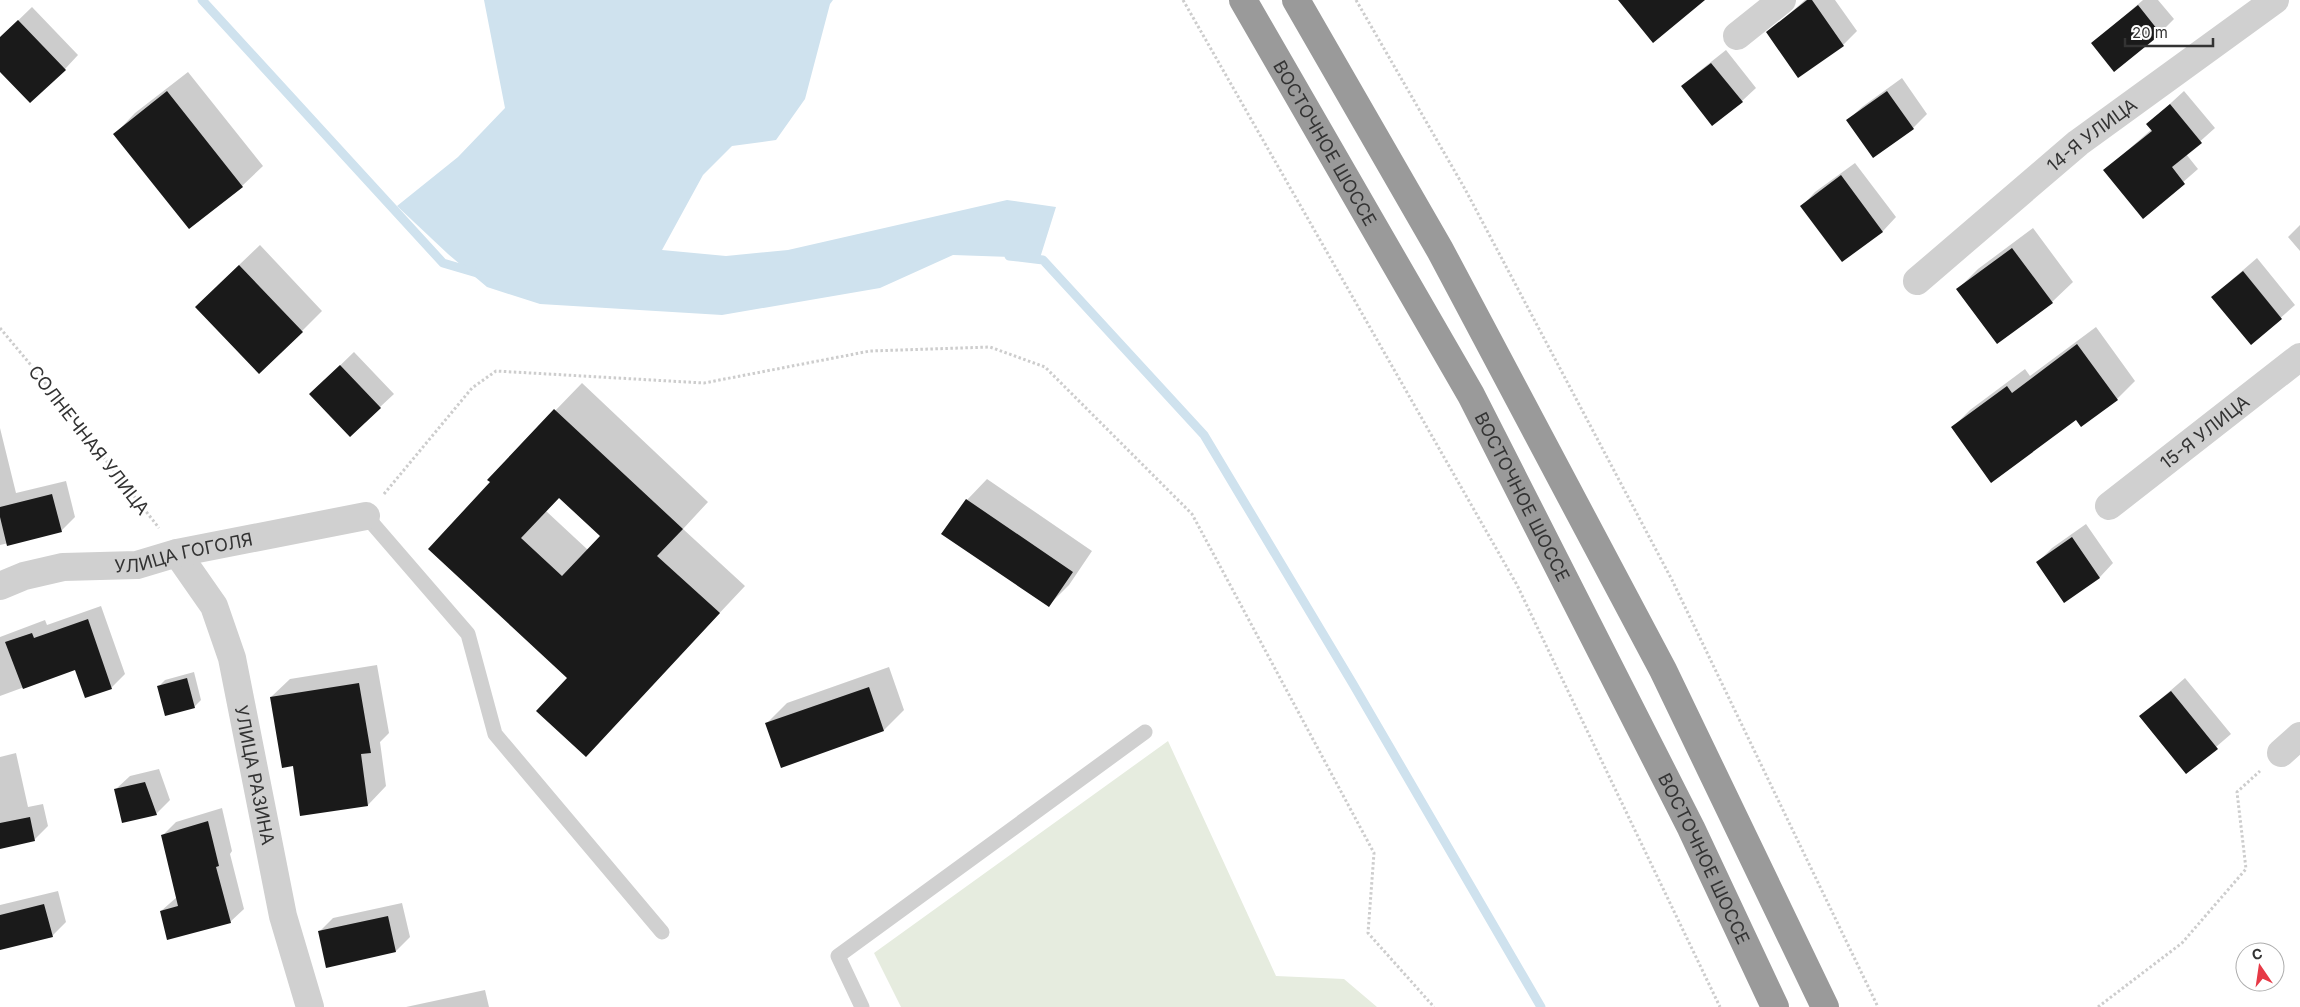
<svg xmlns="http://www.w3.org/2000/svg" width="2300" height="1007" font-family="Inter,sans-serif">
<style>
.green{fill:#e6ecdf}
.water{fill:#cfe2ee}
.shadow{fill:#0003;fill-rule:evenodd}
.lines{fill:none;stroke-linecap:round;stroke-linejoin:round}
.stream{stroke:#cfe2ee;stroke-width:9}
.building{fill:#1a1a1a;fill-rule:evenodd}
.path{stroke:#cdcdcd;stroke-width:3;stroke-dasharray:2.5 2.5;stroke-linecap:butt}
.lane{stroke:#d0d0d0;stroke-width:15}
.street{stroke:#d0d0d0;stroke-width:28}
.highway{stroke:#9a9a9a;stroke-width:28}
.labels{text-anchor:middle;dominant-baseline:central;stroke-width:5;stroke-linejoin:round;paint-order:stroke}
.street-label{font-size:18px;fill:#333;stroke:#fff}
</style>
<rect width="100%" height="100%" fill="#fff"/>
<!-- green -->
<path class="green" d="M 1168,741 L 1276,976 L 1344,979 L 1377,1007 L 901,1007 L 874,953 Z"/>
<!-- water -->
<path class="water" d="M 484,0 L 833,0 L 830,4 L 805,99 L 776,140 L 732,146 L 703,175 L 662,250 L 726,256 L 788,250 L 1007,200 L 1056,207 L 1040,258 L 953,255 L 880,288 L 722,315 L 540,304 L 487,287 L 448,254 L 397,206 L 458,157 L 505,108 Z"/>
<!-- shadow -->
<path class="shadow" d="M 1805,0 L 1835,0 L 1857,31 L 1843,45 L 1768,33 Z
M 2143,0 L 2158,0 L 2174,19 L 2160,33 L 2093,43 Z
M 32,7 L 78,55 L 65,69 L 0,71 L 0,38 Z
M 1726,50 L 1756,88 L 1742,101 L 1683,87 L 1697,73 Z
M 188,72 L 263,166 L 242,186 L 115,134 L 135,113 Z
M 1902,78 L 1927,114 L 1913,128 L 1874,156 L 1848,120 L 1862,107 Z
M 2184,91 L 2215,128 L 2186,154 L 2198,169 L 2143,217 L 2105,170 L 2152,129 L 2148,124 Z
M 1855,163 L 1896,217 L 1883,231 L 1843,260 L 1802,206 L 1815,192 Z
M 2300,225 L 2300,251 L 2288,237 Z
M 2033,228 L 2073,282 L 2052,302 L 1958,289 L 1978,269 Z
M 260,245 L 322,311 L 302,331 L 217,286 Z
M 2257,258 L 2295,305 L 2251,344 L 2212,297 Z
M 2096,327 L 2135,381 L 2117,399 L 2081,425 L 2077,419 L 1952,428 L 1970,410 L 2025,369 L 2030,376 Z
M 354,352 L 394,394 L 380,407 L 325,380 Z
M 582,383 L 708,502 L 683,529 L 745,586 L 586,755 L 568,678 L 492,482 L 489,479 ZM 560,497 L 602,536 L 588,550 L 546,511 Z
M 0,428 L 16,493 L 66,481 L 75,517 L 61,531 L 0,545 Z
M 987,479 L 1092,551 L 1069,585 L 1048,606 L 967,500 Z
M 2086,524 L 2113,563 L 2100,577 L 2065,601 L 2038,562 L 2052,548 Z
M 101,606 L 125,674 L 112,687 L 86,697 L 76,668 L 0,696 L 0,637 L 45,620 L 47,625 Z
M 377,665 L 389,733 L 380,742 L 386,786 L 368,805 L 301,815 L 294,765 L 271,697 L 290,679 Z
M 889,667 L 904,710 L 884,730 L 782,766 L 766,724 L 787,703 Z
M 194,672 L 201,700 L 194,707 L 158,687 L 165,680 Z
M 2185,678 L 2231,734 L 2186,773 L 2140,717 Z
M 16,753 L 28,807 L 43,804 L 48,826 L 34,840 L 0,848 L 0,757 Z
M 159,769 L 170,800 L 156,814 L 116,789 L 130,776 Z
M 222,808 L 232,851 L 230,854 L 244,909 L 230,922 L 161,911 L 177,897 L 162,836 L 176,822 Z
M 58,891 L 66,922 L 52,936 L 0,948 L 0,905 Z
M 402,903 L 410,937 L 396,951 L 327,966 L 319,932 L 333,918 Z
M 485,990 L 489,1007 L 406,1007 Z"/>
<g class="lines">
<!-- stream -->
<path class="stream" d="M 202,0 L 443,263 L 477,273
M 1009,256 L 1043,260 L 1204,435 L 1353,684 L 1541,1007"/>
</g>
<!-- building -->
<path class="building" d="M 1618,0 L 1705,0 L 1653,43 Z
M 1807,0 L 1812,0 L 1844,46 L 1798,78 L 1766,32 Z
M 2138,5 L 2161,34 L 2114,72 L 2091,43 Z
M 18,20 L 66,70 L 30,103 L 0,72 L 0,37 Z
M 1711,63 L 1743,102 L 1712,126 L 1681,86 Z
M 167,91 L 243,187 L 189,229 L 113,134 Z
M 1887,91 L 1914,129 L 1873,158 L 1846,120 Z
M 2170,104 L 2202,143 L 2172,167 L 2185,184 L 2143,219 L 2103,170 L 2152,131 L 2146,124 Z
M 1841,175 L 1883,232 L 1842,262 L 1800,206 Z
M 2012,248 L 2053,303 L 1997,344 L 1956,289 Z
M 239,265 L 303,332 L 259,374 L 195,307 Z
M 2243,271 L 2282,319 L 2251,345 L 2211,297 Z
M 2077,344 L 2118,400 L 2081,427 L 2076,420 L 1991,483 L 1951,427 L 2007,386 L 2012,393 Z
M 340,365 L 381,408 L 350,437 L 309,394 Z
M 554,409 L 683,529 L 657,556 L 720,613 L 586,757 L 536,711 L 567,678 L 428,549 L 490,482 L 487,480 ZM 559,498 L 600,536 L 562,576 L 521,538 Z
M 52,494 L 62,532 L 7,546 L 0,517 L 0,507 Z
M 966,499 L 1073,572 L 1049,607 L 941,534 Z
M 2072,537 L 2100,578 L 2064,603 L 2036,562 Z
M 88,619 L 112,689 L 85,698 L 75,670 L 23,689 L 5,642 L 32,633 L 34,638 Z
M 187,678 L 195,708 L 165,716 L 157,686 Z
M 359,683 L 371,753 L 361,754 L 368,806 L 300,816 L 293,766 L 282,768 L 270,697 Z
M 869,687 L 884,731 L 781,768 L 765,723 Z
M 2171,691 L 2218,749 L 2186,774 L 2139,716 Z
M 145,782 L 157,815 L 122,823 L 114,789 Z
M 30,817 L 35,841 L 0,849 L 0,823 Z
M 208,821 L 219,866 L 216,867 L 231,923 L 167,940 L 160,911 L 178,906 L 161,835 Z
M 44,904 L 53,937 L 0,950 L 0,915 Z
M 388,916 L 396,952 L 326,968 L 318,931 Z"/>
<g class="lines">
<!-- path -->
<path class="path" d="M 1183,0 L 1517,585 L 1720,1007
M 1356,0 L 1465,189 L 1672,580 L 1878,1007
M 0,328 L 35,370 L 159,528
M 384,494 L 472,388 L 496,371 L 704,383 L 870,351 L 990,347 L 1045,367 L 1192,514 L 1374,853 L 1368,933 L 1434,1007
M 2098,1007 L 2182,943 L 2246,869 L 2237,792 L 2260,771"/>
<!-- lane -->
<path class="lane" d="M 366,516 L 468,634 L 495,734 L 662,932
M 862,1007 L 838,956 L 1145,732"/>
<!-- street -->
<g class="street">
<path d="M 1737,36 L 1782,0"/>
<path id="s1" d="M 1917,281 L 2078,143 L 2275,0"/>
<path id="s2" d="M 2109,506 L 2300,357"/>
<path id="s3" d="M 177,553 L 214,606 L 232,658 L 283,916 L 310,1007"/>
<path id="s4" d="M 0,586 L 24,576 L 63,567 L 137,565 L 177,553 L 366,516"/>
<path d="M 2281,753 L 2300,736"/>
</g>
<!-- highway -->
<g class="highway">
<path id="s5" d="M 1243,0 L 1471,395 L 1691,828 L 1775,1007"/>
<path d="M 1296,0 L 1440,250 L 1663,670 L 1825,1007"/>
</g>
</g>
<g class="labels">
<!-- street labels -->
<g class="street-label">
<text stroke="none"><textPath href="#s1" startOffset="228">14-Я УЛИЦА</textPath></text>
<text stroke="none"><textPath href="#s5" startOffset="165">ВОСТОЧНОЕ ШОССЕ</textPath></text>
<text stroke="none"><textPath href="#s2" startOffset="121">15-Я УЛИЦА</textPath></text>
<text transform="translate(89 440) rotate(52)">СОЛНЕЧНАЯ УЛИЦА</text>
<text stroke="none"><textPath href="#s5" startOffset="570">ВОСТОЧНОЕ ШОССЕ</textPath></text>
<text stroke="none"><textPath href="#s4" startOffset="188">УЛИЦА ГОГОЛЯ</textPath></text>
<text stroke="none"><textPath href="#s3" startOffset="239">УЛИЦА РАЗИНА</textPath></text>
<text stroke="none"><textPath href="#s5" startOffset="975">ВОСТОЧНОЕ ШОССЕ</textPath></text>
</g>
</g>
<!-- north arrow -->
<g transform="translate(2260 967) rotate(347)"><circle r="24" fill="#ffffff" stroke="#adadad"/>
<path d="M0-4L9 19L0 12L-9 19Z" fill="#e63946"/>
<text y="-8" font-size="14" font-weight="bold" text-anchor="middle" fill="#333333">С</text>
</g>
<!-- scale -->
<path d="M2125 38v8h88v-8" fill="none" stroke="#333333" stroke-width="2.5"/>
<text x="2132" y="38" font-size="15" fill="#333333" stroke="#ffffff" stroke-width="4" paint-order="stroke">20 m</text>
</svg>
